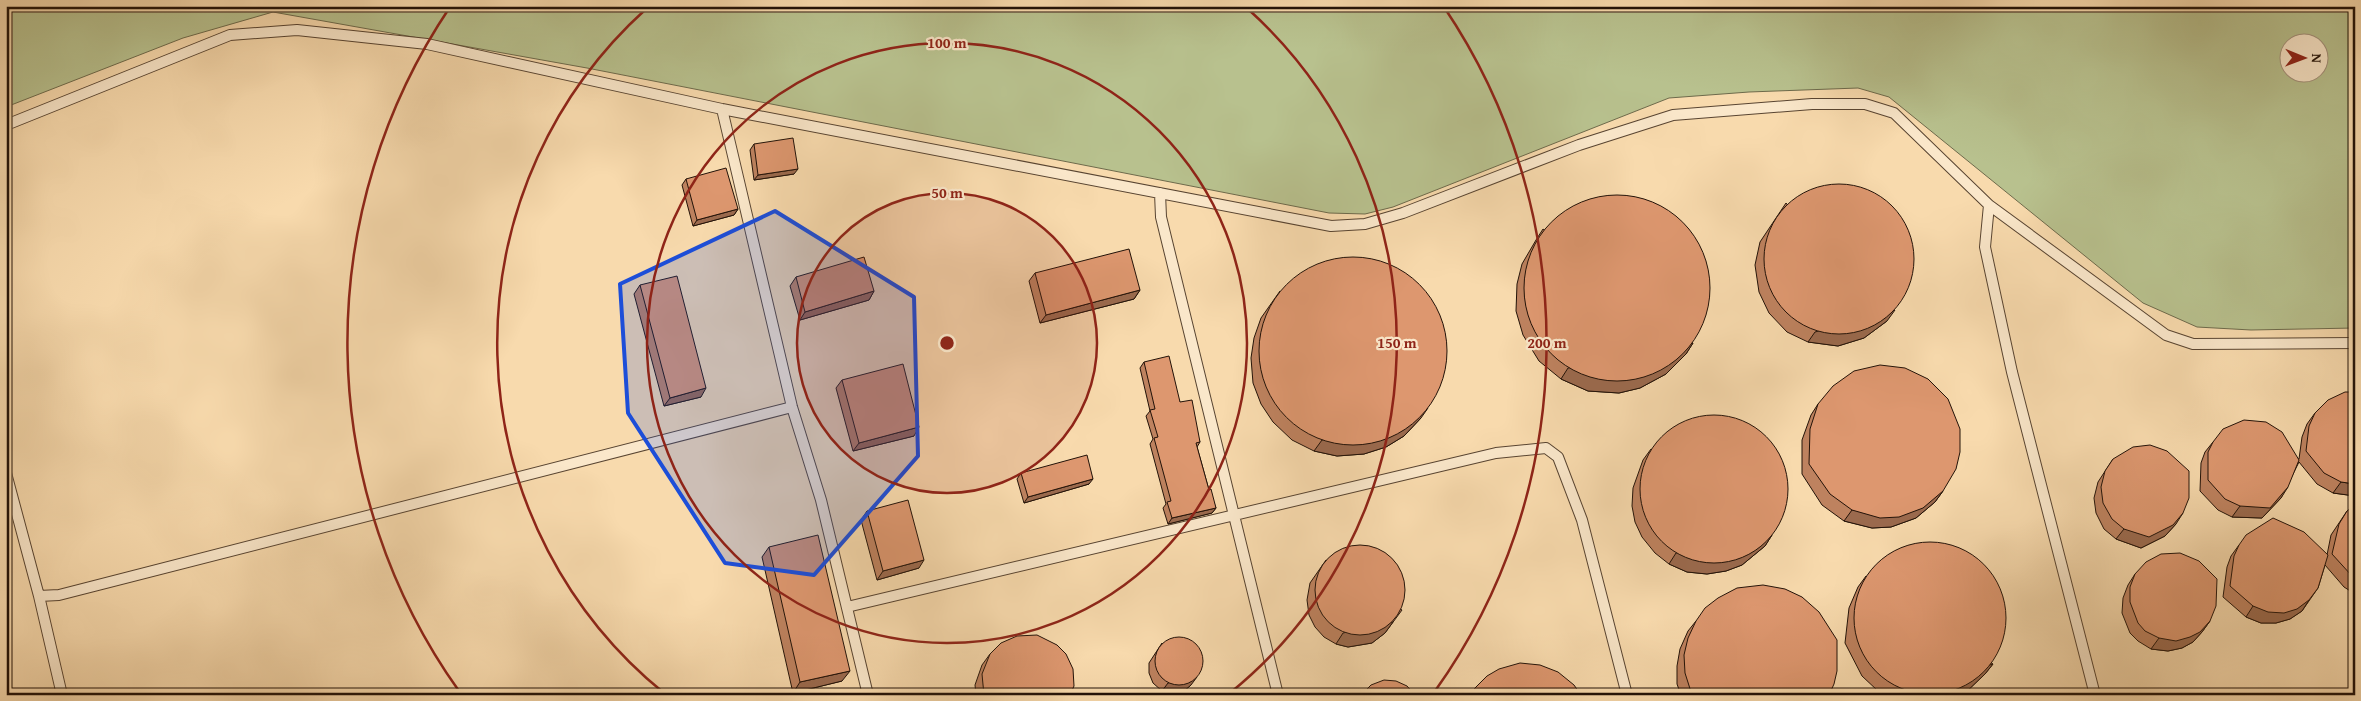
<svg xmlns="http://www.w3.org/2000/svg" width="2361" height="701" font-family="'Gentium Book Plus',serif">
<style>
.green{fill:#b8c18e;stroke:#6d6a4b;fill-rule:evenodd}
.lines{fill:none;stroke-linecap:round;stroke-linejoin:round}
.service-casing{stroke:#584431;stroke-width:12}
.service{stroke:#fae7ca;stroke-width:10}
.wall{fill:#be825f;stroke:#221208}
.shaded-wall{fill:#9b6a4e;stroke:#221208}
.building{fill:#dd976f;stroke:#221208}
.marked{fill:#1d4ed8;fill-opacity:0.2;stroke:#1d4ed8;stroke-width:4;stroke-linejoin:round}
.ring{fill:none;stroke:#8f2418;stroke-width:2.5}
.centre{fill:#8f2418;stroke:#fae7ca;stroke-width:2.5}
.ring-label{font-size:15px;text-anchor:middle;font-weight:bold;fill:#8f2418;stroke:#fae7ca;stroke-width:4.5;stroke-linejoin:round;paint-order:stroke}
</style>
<rect width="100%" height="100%" fill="#f8daad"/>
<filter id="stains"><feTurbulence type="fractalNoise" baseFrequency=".004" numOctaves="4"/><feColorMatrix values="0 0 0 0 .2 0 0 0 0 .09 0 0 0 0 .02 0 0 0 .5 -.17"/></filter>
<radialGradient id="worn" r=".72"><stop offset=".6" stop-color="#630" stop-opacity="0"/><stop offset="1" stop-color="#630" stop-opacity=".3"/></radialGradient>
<!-- green -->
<path class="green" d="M 6,6 L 2355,6 L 2355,328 L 2251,330 L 2197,327 L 2143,303 L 1889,97 L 1858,88 L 1749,92 L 1669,98 L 1393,207 L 1365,214 L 1329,213 L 587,68 L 273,12 L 183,38 L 6,107 ZM 2288,42 L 2318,42 L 2318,72 L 2288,72 Z"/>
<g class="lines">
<defs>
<path id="service" d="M 722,109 L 792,407 L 821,500 L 868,695
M 6,125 L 230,35 L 297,30 L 427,44 L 722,109 L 1331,226 L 1365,224 L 1403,213 L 1579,145 L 1673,115 L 1812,104 L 1865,104 L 1894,113 L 1989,205 L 2166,335 L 2193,344 L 2355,343
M 1160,193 L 1161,217 L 1278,695
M 1989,205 L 1985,247 L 2012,372 L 2095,695
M 6,473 L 39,596 L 62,695
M 39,596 L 59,595 L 792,407
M 847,607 L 1496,453 L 1546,448 L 1558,457 L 1582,520 L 1627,695"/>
</defs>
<!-- service casing -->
<use href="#service" class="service-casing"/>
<!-- service -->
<use href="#service" class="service"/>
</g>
<!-- wall -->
<path class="wall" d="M 754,144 L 794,174 L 754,180 L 750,150 Z
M 686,179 L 738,209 L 734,215 L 693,226 L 682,185 Z
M 1786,203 L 1887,321 L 1864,338 L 1838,346 L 1808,342 L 1787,332 L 1769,313 L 1759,292 L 1755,265 L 1760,242 Z
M 1543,229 L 1693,343 L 1686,354 L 1666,374 L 1640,388 L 1619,393 L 1588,391 L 1561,379 L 1539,361 L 1523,335 L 1516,311 L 1517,284 L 1522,264 L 1536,240 Z
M 1035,273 L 1140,290 L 1134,299 L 1040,323 L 1029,281 Z
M 796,277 L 874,291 L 869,300 L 800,320 L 790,286 Z
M 640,285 L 701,397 L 664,406 L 634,294 Z
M 1280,291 L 1421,418 L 1404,436 L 1386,447 L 1364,454 L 1337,456 L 1314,451 L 1292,440 L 1273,422 L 1261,404 L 1253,383 L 1251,358 L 1254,338 L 1261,318 Z
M 1144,362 L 1180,402 L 1200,442 L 1197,447 L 1209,490 L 1216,508 L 1212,513 L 1168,524 L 1163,508 L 1166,504 L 1150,444 L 1153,439 L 1146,416 L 1150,411 L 1140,368 Z
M 842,380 L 914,436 L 853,451 L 836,388 Z
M 2355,392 L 2355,496 L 2333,493 L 2317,484 L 2299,462 L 2281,498 L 2262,518 L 2232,517 L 2218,510 L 2200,491 L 2201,463 L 2205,452 L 2213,442 L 2299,459 L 2302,437 L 2307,424 L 2315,413 Z
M 1818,404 L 1943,491 L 1935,502 L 1916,518 L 1891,527 L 1872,528 L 1844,521 L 1822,505 L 1802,474 L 1802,440 L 1811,415 Z
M 1651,449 L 1772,535 L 1765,546 L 1742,565 L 1726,571 L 1707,574 L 1687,572 L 1669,564 L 1655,553 L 1642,537 L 1635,522 L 1632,506 L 1633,488 L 1643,460 Z
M 2113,459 L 2176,524 L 2165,536 L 2141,548 L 2116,539 L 2104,529 L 2096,513 L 2094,498 L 2098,482 Z
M 1021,473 L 1089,484 L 1024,503 L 1017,479 Z
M 2355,505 L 2355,594 L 2344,587 L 2325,565 L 2318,588 L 2302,611 L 2290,619 L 2276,623 L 2261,623 L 2246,617 L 2223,597 L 2227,567 L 2231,556 L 2239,545 L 2327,555 L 2331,535 L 2347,511 Z
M 867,511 L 919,568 L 877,580 L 861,520 Z
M 769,547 L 842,681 L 793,693 L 762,557 Z
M 1326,560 L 1402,610 L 1385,633 L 1372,643 L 1348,647 L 1336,644 L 1324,637 L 1315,627 L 1309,615 L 1307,600 L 1310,583 Z
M 2135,574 L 2210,621 L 2202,632 L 2193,642 L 2182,648 L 2168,651 L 2151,649 L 2138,641 L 2130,633 L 2122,613 L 2123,598 L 2128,585 Z
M 1866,576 L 1993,664 L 1985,674 L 1964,694 L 1962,695 L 1885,695 L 1878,691 L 1862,676 L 1845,643 L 1849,608 L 1858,587 Z
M 1696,621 L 1829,695 L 1681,695 L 1677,684 L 1677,666 L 1680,649 L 1688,631 Z
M 1162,643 L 1191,685 L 1184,691 L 1173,693 L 1162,691 L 1153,683 L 1149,673 L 1149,663 Z
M 990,654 L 1070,695 L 976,695 L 975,685 L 982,665 Z"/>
<!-- shaded-wall -->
<path class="shaded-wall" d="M 798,169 L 794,174 L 754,180 L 758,175 Z
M 738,209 L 734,215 L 693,226 L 697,220 Z
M 1140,290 L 1134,299 L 1040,323 L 1046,315 Z
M 874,291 L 869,300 L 800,320 L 805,312 Z
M 1895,310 L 1887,321 L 1864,338 L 1838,346 L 1808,342 L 1815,332 Z
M 1693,343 L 1686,354 L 1666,374 L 1640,388 L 1619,393 L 1588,391 L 1561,379 L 1568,368 Z
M 706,388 L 701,397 L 664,406 L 670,398 Z
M 1428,408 L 1421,418 L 1404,436 L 1386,447 L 1364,454 L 1337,456 L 1314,451 L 1322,440 Z
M 919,427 L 914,436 L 853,451 L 859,443 Z
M 1093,479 L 1089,484 L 1024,503 L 1028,497 Z
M 2341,482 L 2355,484 L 2355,496 L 2333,493 Z
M 2288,487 L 2281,498 L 2262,518 L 2232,517 L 2240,506 Z
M 1943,491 L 1935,502 L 1916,518 L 1891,527 L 1872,528 L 1844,521 L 1852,510 Z
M 1216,508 L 1212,513 L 1168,524 L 1172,518 Z
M 2183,513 L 2176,524 L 2165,536 L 2141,548 L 2116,539 L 2124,529 Z
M 1772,535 L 1765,546 L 1742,565 L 1726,571 L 1707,574 L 1687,572 L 1669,564 L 1676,553 Z
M 924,560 L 919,568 L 877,580 L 883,571 Z
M 2309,600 L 2302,611 L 2290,619 L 2276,623 L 2261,623 L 2246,617 L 2253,606 Z
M 2210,621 L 2202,632 L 2193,642 L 2182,648 L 2168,651 L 2151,649 L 2159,638 Z
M 1393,622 L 1385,633 L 1372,643 L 1348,647 L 1336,644 L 1343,633 Z
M 1993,664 L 1985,674 L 1964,694 L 1962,695 L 1899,695 L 1902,690 Z
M 850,671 L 842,681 L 793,693 L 800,682 Z
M 1197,677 L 1191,685 L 1184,691 L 1173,693 L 1162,691 L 1168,683 Z"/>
<!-- building -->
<path class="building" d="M 793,138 L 798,169 L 758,175 L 754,144 Z
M 726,168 L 738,209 L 697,220 L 686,179 Z
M1764 259a75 75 0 1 1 150 0a75 75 0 1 1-150 0Z
M1524 288a93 93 0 1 1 186 0a93 93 0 1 1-186 0Z
M 1129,249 L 1140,290 L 1046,315 L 1035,273 Z
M1259 351a94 94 0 1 1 188 0a94 94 0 1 1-188 0Z
M 864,257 L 874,291 L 805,312 L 796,277 Z
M 677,276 L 706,388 L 670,398 L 640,285 Z
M 1169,356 L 1180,402 L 1192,400 L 1200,442 L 1196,443 L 1209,490 L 1211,489 L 1216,508 L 1172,518 L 1167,502 L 1171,501 L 1154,438 L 1158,437 L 1150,410 L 1155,409 L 1144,362 Z
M 903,364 L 919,427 L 859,443 L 842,380 Z
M 1880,365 L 1905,368 L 1928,379 L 1948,399 L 1960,429 L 1960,452 L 1956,469 L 1943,491 L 1923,508 L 1899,517 L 1880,518 L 1852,510 L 1830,494 L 1809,464 L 1810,429 L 1818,404 L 1833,386 L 1854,371 Z
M 2345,392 L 2355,392 L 2355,484 L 2341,482 L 2324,473 L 2306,451 L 2309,426 L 2315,413 L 2328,400 Z
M1640 489a74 74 0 1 1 148 0a74 74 0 1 1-148 0Z
M 2244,420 L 2266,422 L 2282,432 L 2299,460 L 2288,487 L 2270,508 L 2240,506 L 2225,499 L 2208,480 L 2208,452 L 2213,442 L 2223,429 Z
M 2150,445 L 2167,451 L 2189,471 L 2189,498 L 2183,513 L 2173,525 L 2149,537 L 2124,529 L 2112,519 L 2103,503 L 2101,487 L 2105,471 L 2113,459 L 2133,447 Z
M 1087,455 L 1093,479 L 1028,497 L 1021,473 Z
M 908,500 L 924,560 L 883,571 L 867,511 Z
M 2355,505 L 2355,578 L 2352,576 L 2332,554 L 2339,524 L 2347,511 Z
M 2273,518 L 2304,532 L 2328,555 L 2318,588 L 2309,600 L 2297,609 L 2284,613 L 2268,612 L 2253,606 L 2230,586 L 2234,556 L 2239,545 L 2246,535 Z
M 818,535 L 850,671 L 800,682 L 769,547 Z
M1854 618a76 76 0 1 1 152 0a76 76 0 1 1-152 0Z
M1315 590a45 45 0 1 1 90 0a45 45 0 1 1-90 0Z
M 2180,553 L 2199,561 L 2217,579 L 2216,606 L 2210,621 L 2200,632 L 2190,637 L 2176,641 L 2159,638 L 2145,631 L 2138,623 L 2130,602 L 2130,587 L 2135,574 L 2146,562 L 2161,554 Z
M 1763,585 L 1785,589 L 1802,597 L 1819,612 L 1837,640 L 1837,671 L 1834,684 L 1829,695 L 1692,695 L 1685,673 L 1684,655 L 1688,638 L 1696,621 L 1705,608 L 1718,598 L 1737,588 Z
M 1037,635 L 1057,645 L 1066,654 L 1073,669 L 1074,686 L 1070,695 L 984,695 L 982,674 L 990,654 L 1001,643 L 1017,636 Z
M1155 661a24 24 0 1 1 48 0a24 24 0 1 1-48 0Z
M 1520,663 L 1540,665 L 1558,672 L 1574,685 L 1581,695 L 1470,695 L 1475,688 L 1487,676 L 1499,669 Z
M 1384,680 L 1396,681 L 1407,686 L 1415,695 L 1361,695 L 1371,685 Z"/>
<!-- marked area -->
<path class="marked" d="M 775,211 L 914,297 L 918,456 L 814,575 L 725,563 L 628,413 L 620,284 Z"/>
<!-- distance rings -->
<circle cx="947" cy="343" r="150" fill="#8f2418" fill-opacity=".12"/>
<g class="ring">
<circle cx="947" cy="343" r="150"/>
<circle cx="947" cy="343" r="300"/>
<path d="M664 693A450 450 0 0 1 646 9M1248 9A450 450 0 0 1 1230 693"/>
<path d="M459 691A600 600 0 0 1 450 7M1444 7A600 600 0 0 1 1435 691"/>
</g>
<circle cx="947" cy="343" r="8" class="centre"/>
<g class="ring-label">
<text x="947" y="48">100 m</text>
<text x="947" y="198">50 m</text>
<text x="1397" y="348">150 m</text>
<text x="1547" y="348">200 m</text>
</g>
<!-- margin -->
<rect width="2361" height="701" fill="none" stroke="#f8daad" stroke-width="25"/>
<rect x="8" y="8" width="2346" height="686" fill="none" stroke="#221208" stroke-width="2.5"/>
<rect x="12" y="12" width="2336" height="676" fill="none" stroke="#221208"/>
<!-- north arrow -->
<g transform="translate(2304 58) rotate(91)"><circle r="24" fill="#fae7ca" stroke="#a4927c"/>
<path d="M0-4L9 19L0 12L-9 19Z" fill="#8f2418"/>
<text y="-8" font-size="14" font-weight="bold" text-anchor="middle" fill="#221208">N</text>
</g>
<rect width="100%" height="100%" filter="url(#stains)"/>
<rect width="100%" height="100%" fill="url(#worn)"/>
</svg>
